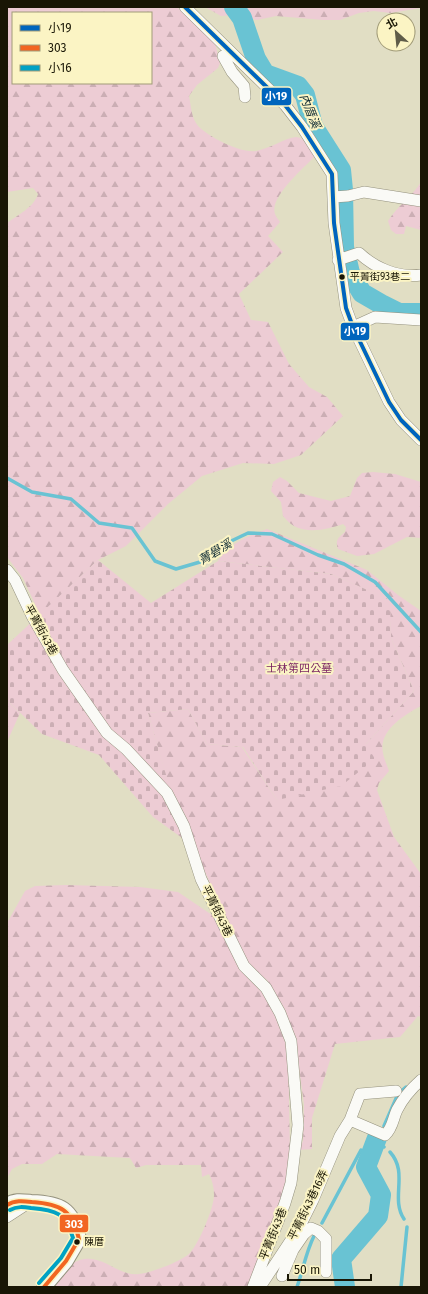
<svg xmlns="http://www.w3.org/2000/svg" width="428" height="1294" font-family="'Fira Sans','Noto Sans TC',sans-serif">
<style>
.forest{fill:url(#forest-firs);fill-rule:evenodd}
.cemetery{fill:url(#cemetery-stones)}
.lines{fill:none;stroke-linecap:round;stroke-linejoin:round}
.stream{stroke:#69c3d3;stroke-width:3.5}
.river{stroke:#69c3d3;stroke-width:20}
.minor-casing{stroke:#94917d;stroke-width:12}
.tertiary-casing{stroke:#94917d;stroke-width:16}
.minor{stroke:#fafaf6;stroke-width:11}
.tertiary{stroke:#fafaf6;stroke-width:14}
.bus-1-casing{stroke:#fbf4c4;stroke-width:7}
.bus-2-casing{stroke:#fbf4c4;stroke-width:7}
.bus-3-casing{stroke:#fbf4c4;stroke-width:7}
.bus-1{stroke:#0065bd;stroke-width:4}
.bus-2{stroke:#f26522;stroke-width:4}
.bus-3{stroke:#01a2c4;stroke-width:4}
.bus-dot{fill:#191605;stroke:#fbf4c4;stroke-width:1.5}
.labels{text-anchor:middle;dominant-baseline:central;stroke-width:4;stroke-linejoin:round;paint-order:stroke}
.bus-label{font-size:10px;fill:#191605;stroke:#fbf4c4;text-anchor:start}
.street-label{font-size:11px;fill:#191605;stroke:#fbf4c4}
.park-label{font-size:11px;fill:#771e60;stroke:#fbf4c4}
.water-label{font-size:12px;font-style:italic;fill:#163139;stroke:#fbf4c4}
.line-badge{stroke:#fbf4c4;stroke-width:1.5}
.badge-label{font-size:11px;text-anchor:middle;font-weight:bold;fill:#fff}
</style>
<defs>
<pattern id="forest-firs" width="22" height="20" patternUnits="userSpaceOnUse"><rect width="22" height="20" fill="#edccd4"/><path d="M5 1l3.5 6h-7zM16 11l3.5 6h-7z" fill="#cbaeb4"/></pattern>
<pattern id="cemetery-stones" width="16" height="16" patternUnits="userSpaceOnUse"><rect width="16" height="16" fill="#edccd4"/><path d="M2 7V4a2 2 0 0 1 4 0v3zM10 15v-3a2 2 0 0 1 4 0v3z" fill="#cbaeb4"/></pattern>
</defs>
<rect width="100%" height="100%" fill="#e1dec4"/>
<!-- forest -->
<path class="forest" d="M 7,7 L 177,7 L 215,43 L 220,63 L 218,68 L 197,85 L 189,96 C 191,105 191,115 196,123 C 203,135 242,154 256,151 C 269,149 285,138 296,137 C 304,137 310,147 314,152 L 314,157 C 304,168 269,197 275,214 C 276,217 279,220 280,222 L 268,236 L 283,252 L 239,294 L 251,320 L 268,322 L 289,364 L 309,387 L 327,397 L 343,416 L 301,455 L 274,464 L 243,463 L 202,476 L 168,504 L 126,546 L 98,560 L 40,615 L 23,578 L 7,557 L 7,223 C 18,215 34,207 38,194 L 33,188 L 7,192 ZM 13,13 L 151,13 L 151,83 L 13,83 Z
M 205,7 L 421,7 L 421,8 L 390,13 L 374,11 L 359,13 L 340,20 L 323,20 L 276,16 L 257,20 L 235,15 L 221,16 Z
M 421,182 L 421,230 L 406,226 L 404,234 L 396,234 L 391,230 L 388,221 C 397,206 412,197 421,182 Z
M 373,472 L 395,474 L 421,482 L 421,538 L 407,537 L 374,554 L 357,556 L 338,549 C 335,540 338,538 345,532 L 346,527 L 343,524 C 329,529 309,534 294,526 C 290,524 286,519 283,516 L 281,502 L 271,491 L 273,482 L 280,477 L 287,481 L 299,493 L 331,501 L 350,496 L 357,478 L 362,473 Z
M 267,529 L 367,570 L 398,595 L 421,611 L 421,706 C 404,715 378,731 383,753 C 384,759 387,765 389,771 L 379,783 L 377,790 L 394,837 L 421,874 L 421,1017 L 418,1016 L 400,1037 L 335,1044 L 312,1118 L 312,1149 L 299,1150 L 303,1141 L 304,1104 L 295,1040 L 284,1008 L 267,980 L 255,971 L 244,957 L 194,848 L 172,797 L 148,713 L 188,709 L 207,744 L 242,747 L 277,800 L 366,744 L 414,691 L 391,638 L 389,600 L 331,574 L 218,561 C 229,543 249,536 267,529 Z
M 7,700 L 20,713 L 7,742 Z
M 66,885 L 140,887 L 178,892 L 215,917 L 241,970 L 261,989 L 275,1012 L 288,1044 L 290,1154 L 284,1195 L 253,1272 L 250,1287 L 49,1287 C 60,1275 68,1262 84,1259 C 105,1256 120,1277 139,1274 C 151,1273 182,1261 190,1253 C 199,1243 214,1208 214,1195 C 214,1187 212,1180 209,1174 L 202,1177 L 201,1165 L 146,1165 L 136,1168 L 130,1158 L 57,1154 L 42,1164 L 22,1164 L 12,1169 L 7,1178 L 7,923 L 25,891 L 35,886 Z"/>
<!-- cemetery -->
<path class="cemetery" d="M 98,560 L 151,603 L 218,561 L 331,574 L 390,600 L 391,638 L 414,691 L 366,744 L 375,759 L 341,786 L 277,800 L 243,747 L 207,744 L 188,709 L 148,713 L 185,840 L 153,817 L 99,755 L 42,734 L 7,700 L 7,645 Z"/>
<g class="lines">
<!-- stream -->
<path class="stream" d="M 7,478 L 32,492 L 71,499 L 99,523 L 132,528 L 155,561 L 176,569 L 200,562 L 227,543 L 248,533 L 272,534 L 318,555 L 344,564 L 375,582 L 421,632
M 384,1126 L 398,1094 L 406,1087
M 369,1140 L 384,1147
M 390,1152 C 409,1173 390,1198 404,1219
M 322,1223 L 361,1150
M 297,1287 C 303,1270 306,1252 314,1236
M 401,1287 L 407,1227"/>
<!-- river -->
<path class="river" d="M 234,7 L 242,18 L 256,59 L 265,74 L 298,86 L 305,95 L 313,126 L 341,170 L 343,190 L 344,247 L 350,273 L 362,293 L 381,304 L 399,313 L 421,313
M 345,1287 L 341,1259 L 378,1216 L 381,1195 L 366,1167 L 377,1138"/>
<defs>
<path id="minor" d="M 185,7 L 285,105 L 302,127 L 332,174 L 334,223 L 346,308 L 353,327 L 389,402 L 401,420 L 421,440
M 234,56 L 223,56 L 232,72 L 244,86 L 245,97
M 333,197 L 348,196 L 364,192 L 421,201
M 338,260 L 359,253 C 375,268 398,278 421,275
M 353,327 L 375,317 L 421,320
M 7,570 L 15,580 L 32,616 L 63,670 L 107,733 L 126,749 L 167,793 L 184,826 L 201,879 L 244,966 L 266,988 L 280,1013 L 291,1041 L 298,1125 L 291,1183 L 285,1203 L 253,1287
M 350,1120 L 385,1135 C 393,1128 393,1118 397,1110 C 403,1098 412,1088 421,1080
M 7,1217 L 30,1202
M 286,1249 L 293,1250 L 304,1234 L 311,1228 L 318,1231 L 326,1239 L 326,1272
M 282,1276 L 293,1250
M 260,1287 L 299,1228 L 313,1200 L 340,1136 L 350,1120 L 360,1094 L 396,1091"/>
<path id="tertiary" d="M 7,1205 C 15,1200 21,1201 31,1202 C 60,1203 73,1208 79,1239 L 66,1261 L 44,1287"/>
</defs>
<!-- minor casing -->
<use href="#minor" class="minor-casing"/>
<!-- tertiary casing -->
<use href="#tertiary" class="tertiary-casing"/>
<!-- minor -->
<use href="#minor" class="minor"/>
<!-- tertiary -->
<use href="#tertiary" class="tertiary"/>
<defs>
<path id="bus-1" d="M 185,7 L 285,105 L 302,127 L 332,174 L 334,223 L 346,308 L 353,327 L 389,402 L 401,420 L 421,440"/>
<path id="bus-2" d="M 7,1205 C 15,1200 23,1201 32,1202 C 61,1204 72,1210 79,1239 L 66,1261 L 44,1287"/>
<path id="bus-3" d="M 10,1210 C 17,1206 24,1207 31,1208 C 56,1210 66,1213 73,1238 L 61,1258 L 39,1283"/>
</defs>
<!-- bus-1 casing -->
<use href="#bus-1" class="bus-1-casing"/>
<!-- bus-2 casing -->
<use href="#bus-2" class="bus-2-casing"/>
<!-- bus-3 casing -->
<use href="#bus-3" class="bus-3-casing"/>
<!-- bus-1 -->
<use href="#bus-1" class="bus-1"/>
<!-- bus-2 -->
<use href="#bus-2" class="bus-2"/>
<!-- bus-3 -->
<use href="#bus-3" class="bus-3"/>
</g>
<!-- markers -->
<g class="bus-dot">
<circle cx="342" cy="277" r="3.5"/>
<circle cx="77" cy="1242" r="3.5"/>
</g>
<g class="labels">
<!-- bus labels -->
<g class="bus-label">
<text x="350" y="277">平菁街93巷二</text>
<text x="84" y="1242">陳厝</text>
</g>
<!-- street labels -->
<g class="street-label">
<text transform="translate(41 630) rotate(61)">平菁街43巷</text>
<text transform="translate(217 911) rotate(64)">平菁街43巷</text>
<text transform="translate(308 1205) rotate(-64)">平菁街43巷16弄</text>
<text transform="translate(273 1234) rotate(-68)">平菁街43巷</text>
</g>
<!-- park labels -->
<g class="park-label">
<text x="299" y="668">士林第四公墓</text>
</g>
<!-- water labels -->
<g class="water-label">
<text transform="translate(310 111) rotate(69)">內厝溪</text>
<text transform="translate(215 552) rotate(-31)">菁礐溪</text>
</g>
</g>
<g class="line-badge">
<rect x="261" y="87" width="31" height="19" rx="4" fill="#0065bd"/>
<rect x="340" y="322" width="30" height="19" rx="4" fill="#0065bd"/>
<rect x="59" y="1214" width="30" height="19" rx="4" fill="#f26522"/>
</g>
<g class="badge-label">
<text x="276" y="100">小19</text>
<text x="355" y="335">小19</text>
<text x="74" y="1228">303</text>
</g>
<!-- border -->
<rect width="428" height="1294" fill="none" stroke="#191605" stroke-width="16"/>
<!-- legend -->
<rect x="12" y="12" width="140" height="72" fill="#fbf4c4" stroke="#a19b78"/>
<rect x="20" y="25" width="20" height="6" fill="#0065bd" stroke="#a19b78"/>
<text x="48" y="32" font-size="12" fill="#191605">小19</text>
<rect x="20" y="45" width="20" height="6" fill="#f26522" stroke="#a19b78"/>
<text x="48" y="52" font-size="12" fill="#191605">303</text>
<rect x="20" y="65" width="20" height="6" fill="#01a2c4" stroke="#a19b78"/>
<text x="48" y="72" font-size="12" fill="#191605">小16</text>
<!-- north arrow -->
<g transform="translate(396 32) rotate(333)"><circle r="19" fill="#fbf4c4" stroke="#a19b78"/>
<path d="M0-3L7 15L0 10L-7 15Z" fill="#5f5c48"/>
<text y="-6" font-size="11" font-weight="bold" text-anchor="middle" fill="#191605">北</text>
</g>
<!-- scale -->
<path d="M288 1274v6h83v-6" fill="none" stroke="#191605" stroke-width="2"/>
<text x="294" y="1274" font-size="12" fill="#191605" stroke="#fbf4c4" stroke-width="3" paint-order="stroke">50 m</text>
</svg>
